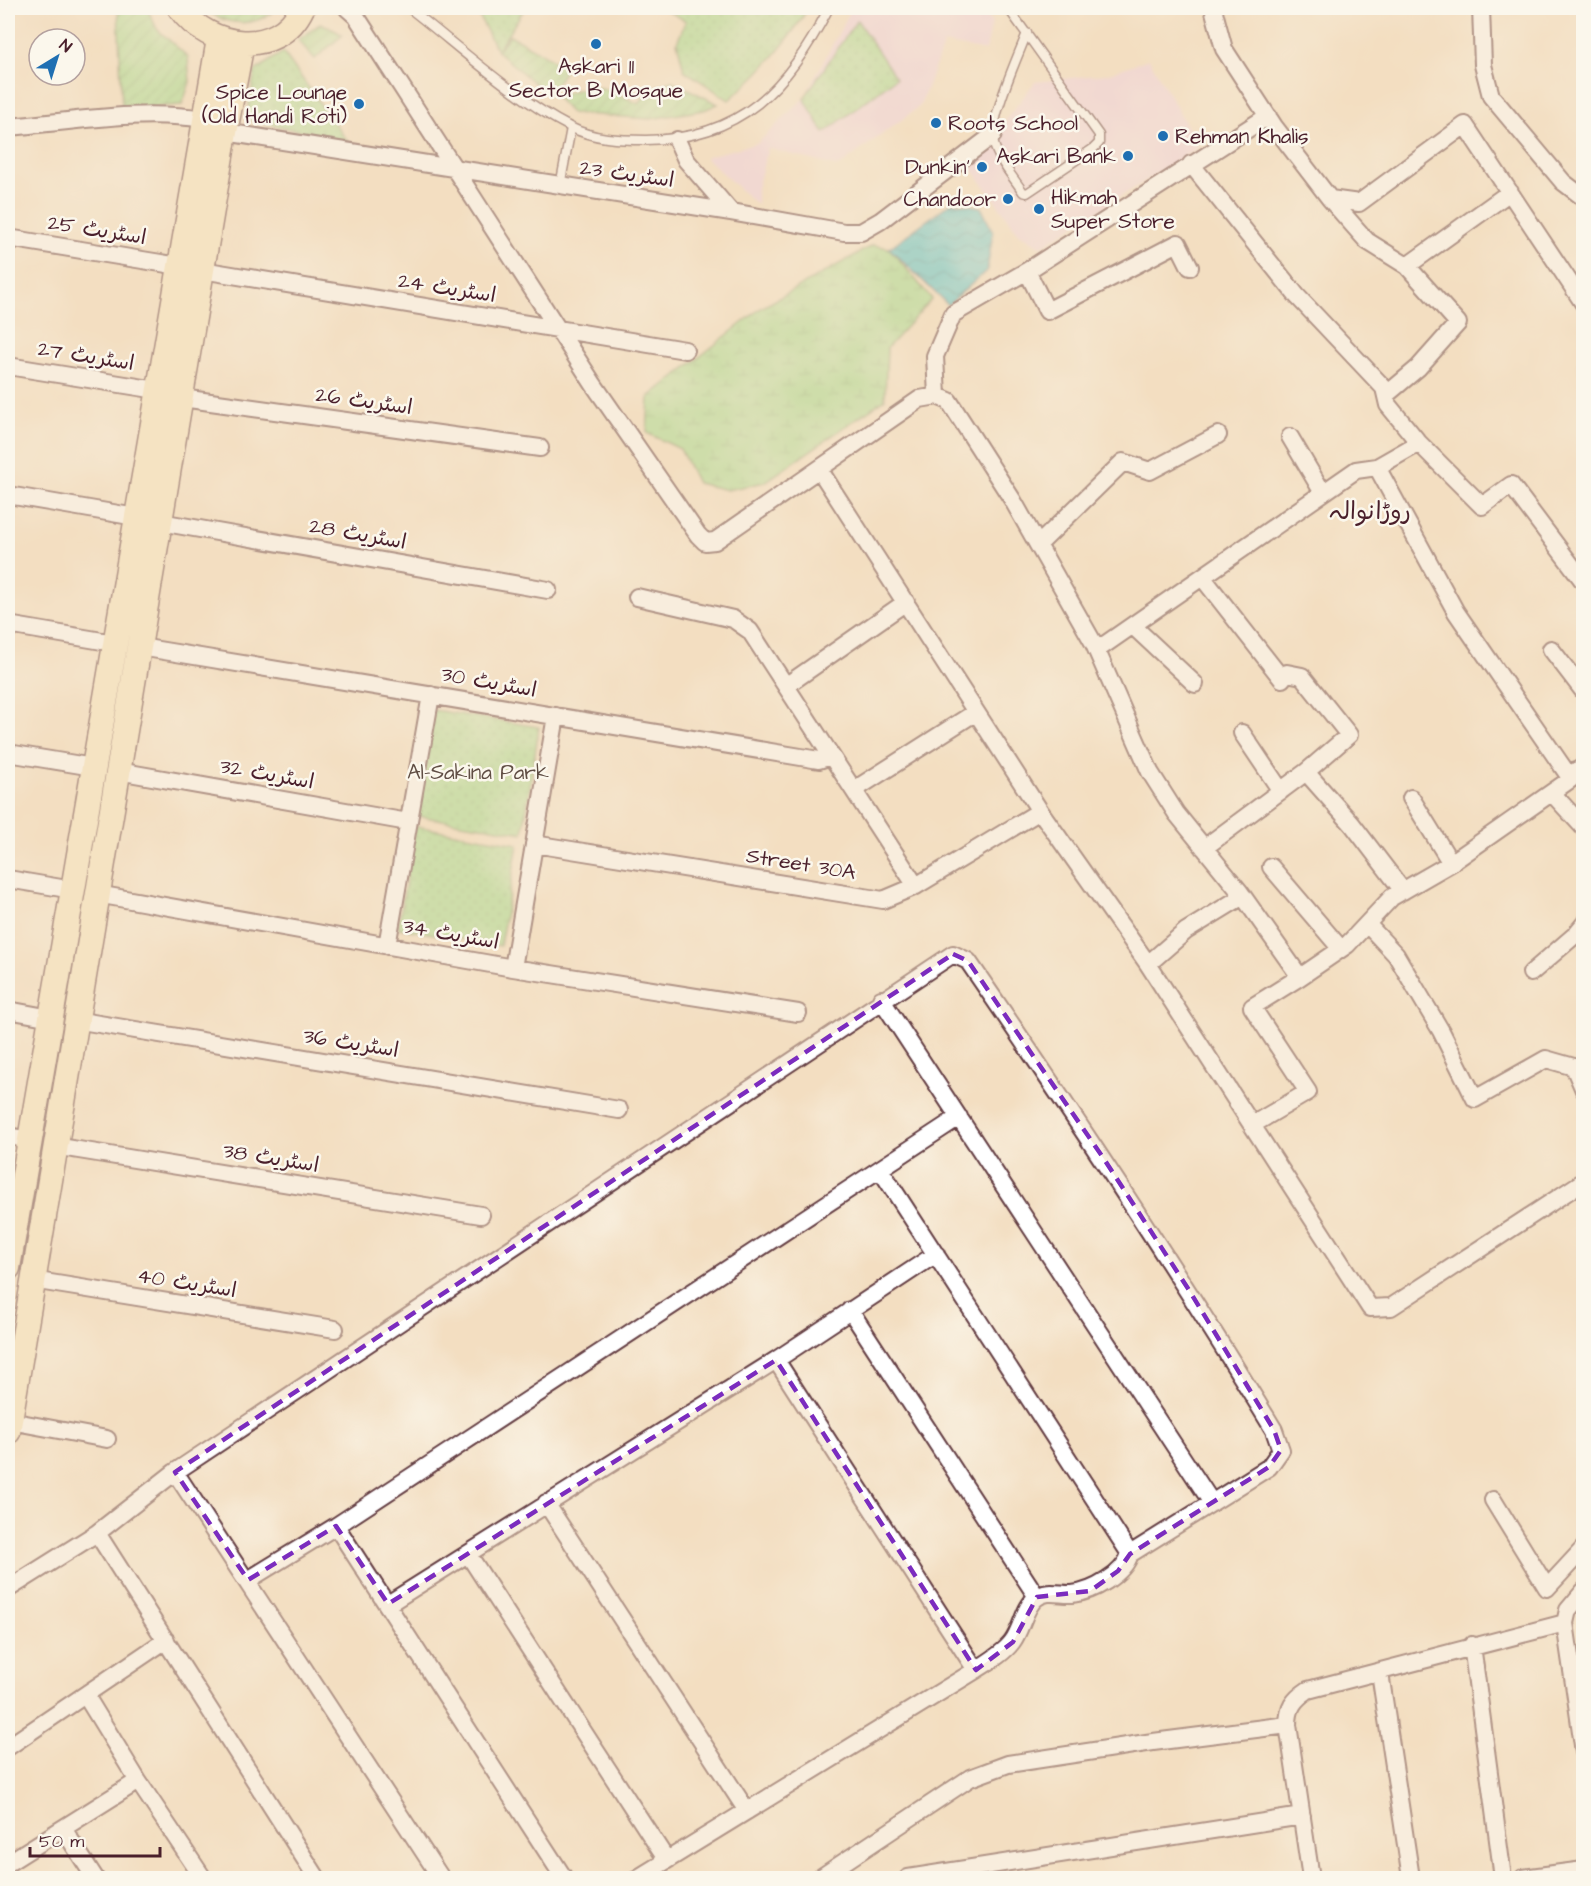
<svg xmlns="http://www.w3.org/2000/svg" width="1591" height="1886" font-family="'Architects Daughter','Playpen Sans Arabic',sans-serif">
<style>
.built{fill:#f0d0e4}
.grass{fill:url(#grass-dots);stroke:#767e5c;stroke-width:1.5}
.wetland{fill:url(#wetland-marsh);stroke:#767e5c;stroke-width:1.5}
.garden{fill:url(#garden-furrows);stroke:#767e5c;stroke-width:1.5}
.water{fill:url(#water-waves);stroke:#51727c;stroke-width:1.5}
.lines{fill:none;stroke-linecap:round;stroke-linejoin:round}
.lane-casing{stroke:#633c42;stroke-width:11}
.street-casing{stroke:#633c42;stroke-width:20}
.secondary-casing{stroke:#633c42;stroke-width:27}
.lane{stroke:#fff;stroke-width:8}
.street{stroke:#fff;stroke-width:16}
.secondary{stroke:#f8e8c3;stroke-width:24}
.marked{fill:none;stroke:#7b2cbf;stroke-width:4.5;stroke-dasharray:12 8;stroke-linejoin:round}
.poi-dot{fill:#1f6fb2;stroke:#fbf7ec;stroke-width:2}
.labels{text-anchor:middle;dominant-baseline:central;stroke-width:5;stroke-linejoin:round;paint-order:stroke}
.poi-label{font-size:21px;fill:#4a1f2b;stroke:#fbf7ec;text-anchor:end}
.street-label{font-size:21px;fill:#4a1f2b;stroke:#fbf7ec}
.park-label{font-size:21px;fill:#604e44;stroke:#fbf7ec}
.quarter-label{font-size:24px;fill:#4a1f2b;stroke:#fbf7ec}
</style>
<defs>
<pattern id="grass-dots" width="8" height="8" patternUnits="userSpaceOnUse" patternTransform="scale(1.5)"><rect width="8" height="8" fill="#a3dc8e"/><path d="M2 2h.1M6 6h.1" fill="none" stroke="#8ebc7b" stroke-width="1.8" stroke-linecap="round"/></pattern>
<pattern id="wetland-marsh" width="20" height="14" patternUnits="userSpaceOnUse" patternTransform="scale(1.5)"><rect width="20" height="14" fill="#a3dc8e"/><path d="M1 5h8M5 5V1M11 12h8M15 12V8" fill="none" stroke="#8ebc7b"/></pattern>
<pattern id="garden-furrows" width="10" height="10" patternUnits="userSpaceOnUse" patternTransform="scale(1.5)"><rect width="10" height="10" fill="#a3dc8e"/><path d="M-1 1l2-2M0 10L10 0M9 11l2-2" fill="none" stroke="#8ebc7b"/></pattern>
<pattern id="water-waves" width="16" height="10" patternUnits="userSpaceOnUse" patternTransform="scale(1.5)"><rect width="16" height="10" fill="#58c6cd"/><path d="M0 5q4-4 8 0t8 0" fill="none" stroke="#4ba0a7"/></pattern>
</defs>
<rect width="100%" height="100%" fill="#fbf7ec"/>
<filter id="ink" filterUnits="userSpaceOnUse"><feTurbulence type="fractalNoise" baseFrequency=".0167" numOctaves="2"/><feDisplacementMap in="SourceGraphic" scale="12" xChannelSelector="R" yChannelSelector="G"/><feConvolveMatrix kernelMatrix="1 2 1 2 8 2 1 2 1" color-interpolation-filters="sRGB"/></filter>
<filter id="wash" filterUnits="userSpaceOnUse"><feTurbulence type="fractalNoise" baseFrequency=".008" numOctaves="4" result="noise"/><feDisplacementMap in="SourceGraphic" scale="24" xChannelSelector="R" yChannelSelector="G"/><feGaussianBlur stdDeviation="1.35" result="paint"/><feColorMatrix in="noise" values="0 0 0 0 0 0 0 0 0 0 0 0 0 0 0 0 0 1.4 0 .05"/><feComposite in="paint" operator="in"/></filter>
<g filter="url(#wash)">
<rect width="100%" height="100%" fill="#f3dec1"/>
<!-- built -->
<path class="built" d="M 852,8 L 981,8 L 992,22 L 986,51 L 944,43 L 920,106 L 838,167 L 768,148 L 757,188 L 757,205 L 705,157 L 758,143 L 804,98 Z
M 1149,59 L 1199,147 L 1041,247 L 1018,232 L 970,166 L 1035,82 L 1107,74 Z"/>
<!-- grass -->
<path class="grass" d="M 475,8 L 525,8 L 497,51 Z
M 663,8 L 808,8 C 787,44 761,73 729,100 L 684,70 L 677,42 L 686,21 Z
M 857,20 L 896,78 L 824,133 L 804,98 Z
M 283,52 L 348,142 L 246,119 L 255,71 Z
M 434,710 L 539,727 L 523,833 L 417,816 Z
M 415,826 L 518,844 L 500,946 L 398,928 Z"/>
<!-- wetland -->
<path class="wetland" d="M 873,245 L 889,248 L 932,299 L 887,348 L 885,399 L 765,482 L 727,490 L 697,483 L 680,449 L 647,433 L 649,397 L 761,308 Z"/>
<!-- garden -->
<path class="garden" d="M 118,8 L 147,8 L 157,29 L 188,57 L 190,82 L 182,105 L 122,109 Z
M 204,8 L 277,8 C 256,28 226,27 204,8 Z
M 321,23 L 343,35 L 315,59 L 298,40 Z
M 510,35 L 567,68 L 548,95 L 497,51 Z
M 672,81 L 718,104 L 704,110 L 650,119 L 571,113 L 555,96 C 601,83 595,83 639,104 L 649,89 Z"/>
<!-- water -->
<path class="water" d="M 952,202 L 981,207 L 993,232 L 987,270 L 948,305 L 889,248 Z"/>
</g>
<g filter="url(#ink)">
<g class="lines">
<defs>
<path id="lane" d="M 409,8 C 458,46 515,99 570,127 C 593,139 620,140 646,140 C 742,139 787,88 829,8
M 1008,8 L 1099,135 L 1099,143 L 1094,148 L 1027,193 L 1023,192 C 1014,178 998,160 994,144 C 988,122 1018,56 1027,33
M 560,186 L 571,128"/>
<path id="street" d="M 347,8 L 356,16 L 594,385 L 698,535 L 705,542 L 715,541 L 920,399 L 937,396 L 949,401 L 1012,499 L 1093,642 L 1150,772 L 1176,813 L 1240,892 L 1300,977 L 1347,945 L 1392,897 L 1451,863 L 1571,779 L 1456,612 L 1377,467
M 1213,8 L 1224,49 L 1274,126 L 1330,199 L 1359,203 L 1465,125 L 1584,304
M 1481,8 L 1483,65 L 1491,96 L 1563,182 L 1584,198
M 8,127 C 71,122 140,109 203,119
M 225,132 L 731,212 L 844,232 L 861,232 L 880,221 L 993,135
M 677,140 L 686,160 L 731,212
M 1330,199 L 1367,241 L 1407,266 L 1510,192
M 8,238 L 179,266
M 202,270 L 685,350
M 1027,271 L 1047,311 L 1178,243 L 1190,267
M 8,366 L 157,390
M 1386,395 L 1418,368 L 1458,323 L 1407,266
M 937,396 L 935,356 L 953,314 L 1027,271 L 1268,116
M 182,398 L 540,448
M 1290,437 L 1323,493
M 1419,443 L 1482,506 L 1511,485 L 1584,582
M 819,469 L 1040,811 L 1148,964 L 1186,931 L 1243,896
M 8,495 L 136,517
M 160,522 L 548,590
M 1038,545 L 1123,462 L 1150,471 L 1218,435
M 1203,578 L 1282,679 L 1287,673 L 1302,676 L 1349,735 L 1306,772
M 637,597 L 733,619 L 750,631 L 916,886
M 8,625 L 114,643
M 1133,626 L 1195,684
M 140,647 L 819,760 L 831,756
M 1551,649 L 1584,692
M 1097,650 L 1356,470 L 1377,467 L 1419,443 L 1388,405 L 1384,388 L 1297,296 L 1191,164
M 787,685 L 906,602
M 1242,733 L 1281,791
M 8,753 L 93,767
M 118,771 L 408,822
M 1568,775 L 1584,767
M 854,790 L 976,712
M 1552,793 L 1584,828
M 1411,798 L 1451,863
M 534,844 L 883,900 L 916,886 L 1040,811
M 1204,848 L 1306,772 L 1352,824 L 1403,891
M 1271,867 L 1341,949
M 8,879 L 73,890
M 97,894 L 513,968 L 798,1013
M 1367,924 L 1396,955 L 1441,1031 L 1475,1099 L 1546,1059 L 1574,1067 L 1584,1090
M 387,946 L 431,695
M 1148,964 L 1370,1308 L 1391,1307 L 1584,1181
M 513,968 L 556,716
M 1531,973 L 1575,935 L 1584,924
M 881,999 L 1212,1503
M 8,1010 L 51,1018
M 75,1020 L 619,1110
M 1252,1125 L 1308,1092 L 1252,1007 L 1300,977
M 8,1136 L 30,1140
M 54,1146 L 481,1215
M 880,1169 L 1130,1554
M 32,1280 L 335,1329
M 850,1310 L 1037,1597
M 776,1360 L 976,1670
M 10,1421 L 107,1439
M 175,1472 L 441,1878
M 1493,1500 L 1547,1588 L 1584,1548
M 546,1503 L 747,1811
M 336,1526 L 564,1878
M 97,1533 L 317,1878
M 468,1554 L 666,1859
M 248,1580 L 336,1526 L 959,1117
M 8,1589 L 97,1533 L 175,1472 L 953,954 L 968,961 C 1074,1115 1177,1270 1274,1430 L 1281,1450 L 1269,1467 L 1130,1554 C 1124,1574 1093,1592 1072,1594 C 1061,1595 1047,1589 1036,1598 C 1024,1607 1022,1629 1012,1642 C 1003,1654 988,1662 976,1670 L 638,1878
M 388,1604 L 776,1360 L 936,1254
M 1565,1623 L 1584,1752
M 1472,1645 L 1503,1878
M 1380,1673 L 1411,1878
M 86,1696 L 138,1781 L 203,1878
M 8,1747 L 166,1640
M 64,1830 L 95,1878
M 8,1863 L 138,1781
M 820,1878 L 970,1778 L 1008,1764 L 1153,1742 L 1288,1725
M 908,1878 L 1302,1816
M 1311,1878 L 1288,1725 C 1288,1708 1293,1700 1308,1690 L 1565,1623 L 1568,1610 L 1584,1591
M 1523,1878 L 1584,1870"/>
<path id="secondary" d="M 180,8 C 208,49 278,59 302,8
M 8,1268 L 219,39
M 8,1432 L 225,132 L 242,43"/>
</defs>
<!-- lane casing -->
<use href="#lane" class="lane-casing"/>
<!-- street casing -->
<use href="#street" class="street-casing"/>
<!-- secondary casing -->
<use href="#secondary" class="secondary-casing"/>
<!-- lane -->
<use href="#lane" class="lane"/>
<!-- street -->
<use href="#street" class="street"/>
<!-- secondary -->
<use href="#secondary" class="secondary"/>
</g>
</g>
<!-- marked area -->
<path d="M0 0H1591V1886H0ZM 953,954 L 968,961 L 1104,1159 L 1189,1290 L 1274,1430 L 1281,1450 L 1269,1467 L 1130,1554 L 1118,1571 L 1090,1591 L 1037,1597 L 1013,1642 L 976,1670 L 776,1360 L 388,1604 L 336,1526 L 248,1580 L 175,1472 Z" fill="#f3dec1" fill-opacity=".55" fill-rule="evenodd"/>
<path class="marked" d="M 953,954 L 968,961 L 1104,1159 L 1189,1290 L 1274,1430 L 1281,1450 L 1269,1467 L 1130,1554 L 1118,1571 L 1090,1591 L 1037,1597 L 1013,1642 L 976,1670 L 776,1360 L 388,1604 L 336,1526 L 248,1580 L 175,1472 Z"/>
<!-- markers -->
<g class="poi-dot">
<circle cx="596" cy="44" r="6"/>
<circle cx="359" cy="104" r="6"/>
<circle cx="936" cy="123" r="6"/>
<circle cx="1163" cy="136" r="6"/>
<circle cx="1128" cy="156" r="6"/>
<circle cx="982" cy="167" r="6"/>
<circle cx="1008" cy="199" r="6"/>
<circle cx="1039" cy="209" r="6"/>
</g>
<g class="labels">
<!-- poi labels -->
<g class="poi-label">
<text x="596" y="66" text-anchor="middle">Askari 11<tspan x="596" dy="24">Sector B Mosque</tspan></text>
<text x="347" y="92">Spice Lounge<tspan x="347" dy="24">(Old Handi Roti)</tspan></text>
<text x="948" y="123" text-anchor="start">Roots School</text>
<text x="1175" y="136" text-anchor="start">Rehman Khalis</text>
<text x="1116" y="156">Askari Bank</text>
<text x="970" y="167">Dunkin'</text>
<text x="1051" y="197" text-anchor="start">Hikmah<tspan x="1051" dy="24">Super Store</tspan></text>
<text x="996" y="199">Chandoor</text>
</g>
<!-- street labels -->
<g class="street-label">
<text transform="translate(627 174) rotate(8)">اسٹریٹ 23</text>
<text transform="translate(97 230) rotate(9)">اسٹریٹ 25</text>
<text transform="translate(447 288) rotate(9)">اسٹریٹ 24</text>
<text transform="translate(86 356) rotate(9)">اسٹریٹ 27</text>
<text transform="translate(364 401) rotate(8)">اسٹریٹ 26</text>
<text transform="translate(358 534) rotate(10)">اسٹریٹ 28</text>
<text transform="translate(489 682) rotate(10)">اسٹریٹ 30</text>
<text transform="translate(267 774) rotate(10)">اسٹریٹ 32</text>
<text transform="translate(801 864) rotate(9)">Street 30A</text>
<text transform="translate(451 934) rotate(10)">اسٹریٹ 34</text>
<text transform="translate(351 1043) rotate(9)">اسٹریٹ 36</text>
<text transform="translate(271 1158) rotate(9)">اسٹریٹ 38</text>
<text transform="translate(187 1283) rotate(9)">اسٹریٹ 40</text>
</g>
<!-- park labels -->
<g class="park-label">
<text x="478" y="772">Al-Sakina Park</text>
</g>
<!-- quarter labels -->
<g class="quarter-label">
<text x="1370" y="512">روڑانوالہ</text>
</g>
</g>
<!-- margin -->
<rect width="1591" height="1886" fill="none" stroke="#fbf7ec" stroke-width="30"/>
<!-- north arrow -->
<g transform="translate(57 57) rotate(38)"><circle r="28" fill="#fbf7ec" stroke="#b4a19f" stroke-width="1.5"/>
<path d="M0-4.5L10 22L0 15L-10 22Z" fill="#1f6fb2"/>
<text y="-9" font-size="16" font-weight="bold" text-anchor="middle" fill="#4a1f2b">N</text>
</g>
<!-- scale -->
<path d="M30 1847v9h130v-9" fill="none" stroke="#4a1f2b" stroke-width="3"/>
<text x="39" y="1847" font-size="18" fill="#4a1f2b" stroke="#fbf7ec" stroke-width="4.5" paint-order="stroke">50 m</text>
</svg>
